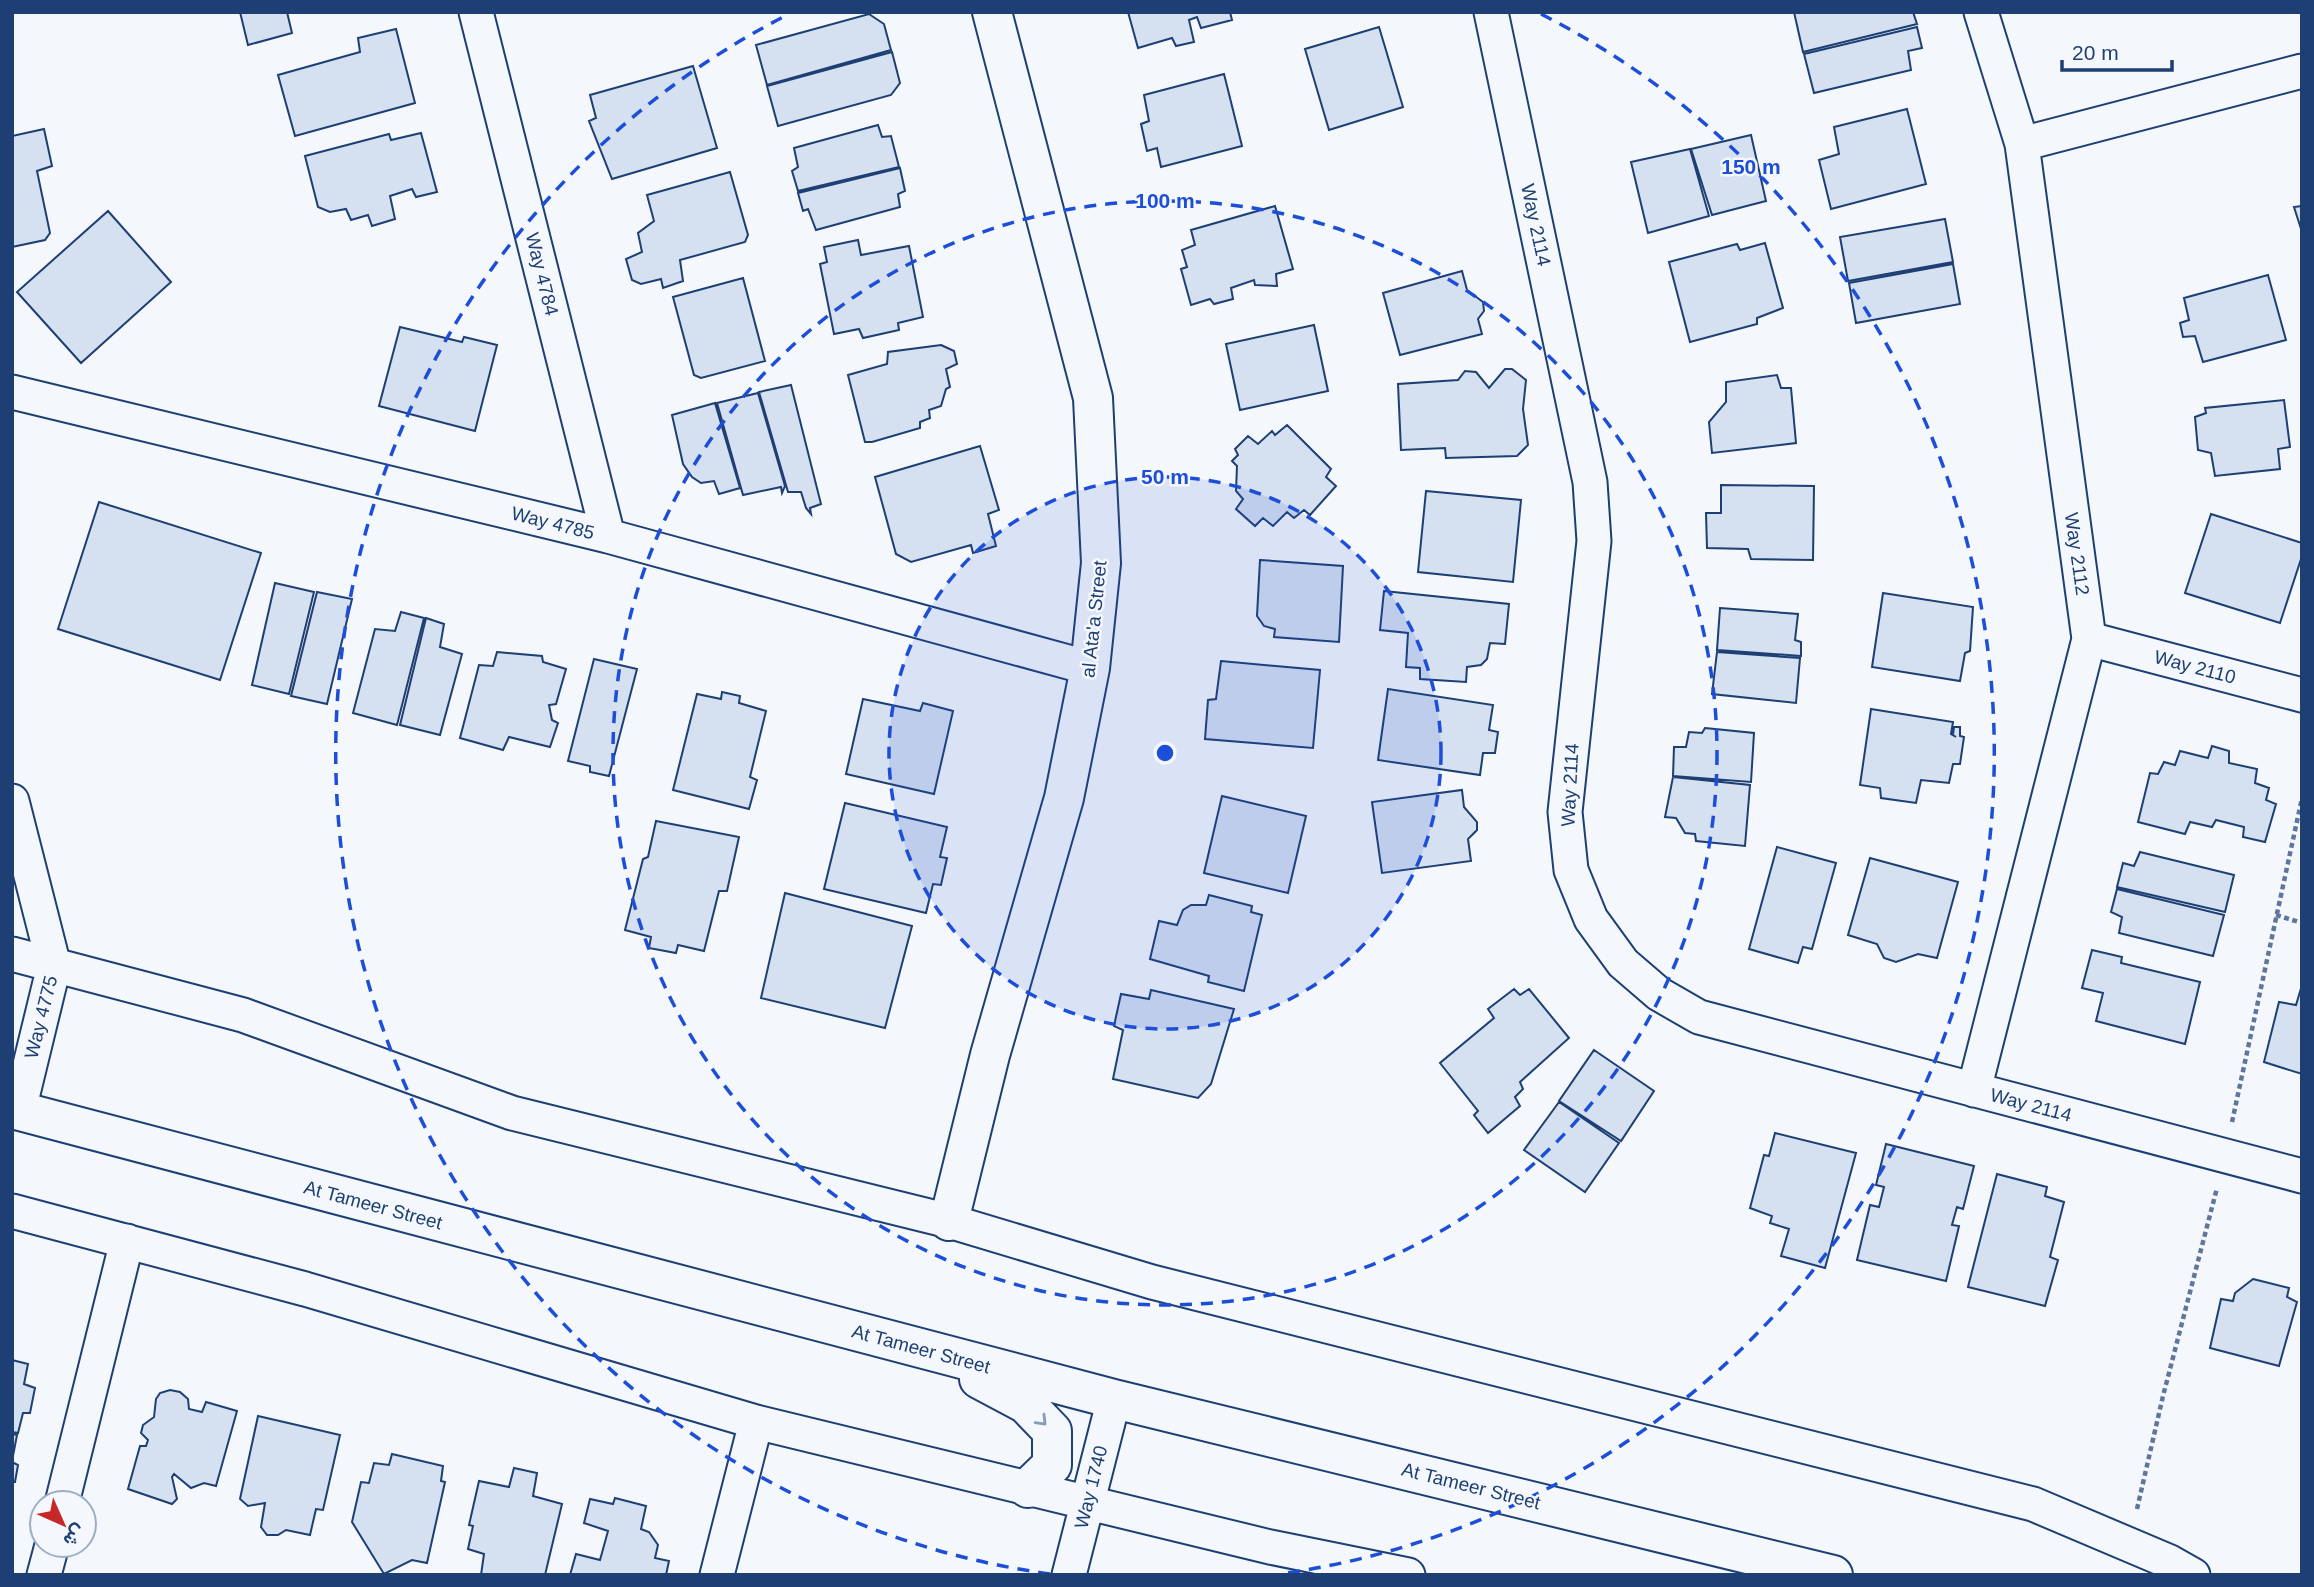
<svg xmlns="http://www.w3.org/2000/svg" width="2314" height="1587" font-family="Helvetica,Vazirmatn,sans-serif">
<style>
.building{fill:#d5e0f0;stroke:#1d3f73;stroke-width:2}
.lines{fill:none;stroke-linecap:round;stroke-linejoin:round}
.minor-casing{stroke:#1d3f73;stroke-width:37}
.tertiary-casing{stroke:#1d3f73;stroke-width:42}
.secondary-casing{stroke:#1d3f73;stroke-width:42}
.path{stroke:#5e769c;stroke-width:4.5;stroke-dasharray:5 3.5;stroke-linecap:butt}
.minor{stroke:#f4f7fb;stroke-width:33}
.tertiary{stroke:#f4f7fb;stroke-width:38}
.secondary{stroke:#f4f7fb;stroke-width:38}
.oneway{stroke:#889bb7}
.ring{fill:none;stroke:#1d4ed8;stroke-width:3.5;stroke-dasharray:12 9}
.labels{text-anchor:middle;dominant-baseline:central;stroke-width:5;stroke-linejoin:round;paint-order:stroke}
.street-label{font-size:19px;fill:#1d3f73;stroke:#f4f7fb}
.centre{fill:#1d4ed8;stroke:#f4f7fb;stroke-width:3.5}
.ring-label{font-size:21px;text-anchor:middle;font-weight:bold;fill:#1d4ed8;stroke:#f4f7fb;stroke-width:5;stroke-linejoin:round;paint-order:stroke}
</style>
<rect width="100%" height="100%" fill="#f4f7fb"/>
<!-- building -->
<path class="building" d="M 240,12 L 287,12 L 292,33 L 248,45 Z
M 1128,12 L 1230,12 L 1232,20 L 1201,28 L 1197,17 L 1189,20 L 1194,42 L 1176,46 L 1172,38 L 1138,48 Z
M 1794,12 L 1913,12 L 1917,24 L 1803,52 Z
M 869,14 L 884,24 L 891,50 L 767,85 L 756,45 Z
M 1379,27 L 1403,107 L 1329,130 L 1305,49 Z
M 1917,27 L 1922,48 L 1908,51 L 1911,70 L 1814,93 L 1804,54 Z
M 396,29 L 415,103 L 295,136 L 278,75 L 360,52 L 358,38 Z
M 892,52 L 900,83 L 891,95 L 778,126 L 767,86 Z
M 693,66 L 717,148 L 612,179 L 589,121 L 596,118 L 590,95 Z
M 1224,74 L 1242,146 L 1161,167 L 1157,148 L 1147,151 L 1141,124 L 1149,121 L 1144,95 Z
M 1907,109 L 1926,184 L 1831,209 L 1819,160 L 1839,154 L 1834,127 Z
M 878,125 L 882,137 L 891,136 L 899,167 L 798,191 L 792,171 L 798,167 L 794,148 Z
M 44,129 L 52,166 L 37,171 L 50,233 L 45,240 L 12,247 L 12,136 Z
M 421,133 L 437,192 L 416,197 L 412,189 L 390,196 L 395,219 L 372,226 L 368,215 L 351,220 L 346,209 L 330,212 L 318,207 L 305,156 L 389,134 L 391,140 Z
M 1751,135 L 1766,201 L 1712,215 L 1691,149 Z
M 1690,149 L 1709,216 L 1648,233 L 1631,162 Z
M 900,168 L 905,191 L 898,194 L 900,207 L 816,230 L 808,209 L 803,211 L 798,193 Z
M 730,172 L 748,235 L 745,242 L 680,260 L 683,281 L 663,288 L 661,279 L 641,284 L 632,280 L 626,259 L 642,252 L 638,233 L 654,221 L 647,195 Z
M 1275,206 L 1293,269 L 1276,274 L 1277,286 L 1255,285 L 1254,280 L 1231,288 L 1233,299 L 1214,304 L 1210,299 L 1191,305 L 1181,269 L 1187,267 L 1182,250 L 1195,245 L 1191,230 Z
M 2302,206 L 2302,232 L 2294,207 Z
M 108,211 L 171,282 L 81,363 L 17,292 Z
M 1945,219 L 1953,262 L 1848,281 L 1840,237 Z
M 858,240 L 861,255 L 909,246 L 923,317 L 898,323 L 899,330 L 863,338 L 859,329 L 834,334 L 820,264 L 827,262 L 824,247 Z
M 1765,243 L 1783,308 L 1757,318 L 1757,324 L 1690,342 L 1669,262 L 1737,244 L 1740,250 Z
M 1953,264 L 1960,304 L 1856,323 L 1849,283 Z
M 1462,271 L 1467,290 L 1483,302 L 1484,311 L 1478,319 L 1482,334 L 1400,355 L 1383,293 Z
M 2268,275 L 2286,340 L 2203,362 L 2195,336 L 2183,337 L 2180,323 L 2189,320 L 2184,298 Z
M 743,278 L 765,361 L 701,378 L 694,375 L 673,297 Z
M 1314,325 L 1328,391 L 1240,410 L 1226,344 Z
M 400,327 L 462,342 L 464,337 L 497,345 L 475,431 L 379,406 Z
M 941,345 L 954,351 L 957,364 L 946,369 L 950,387 L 946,389 L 941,406 L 929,410 L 930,418 L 920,422 L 920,428 L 872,442 L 865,442 L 848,375 L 887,364 L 888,352 Z
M 1505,369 L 1512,369 L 1526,380 L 1523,409 L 1528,445 L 1517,456 L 1446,458 L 1445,448 L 1401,450 L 1398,384 L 1458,380 L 1465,371 L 1476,372 L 1489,388 Z
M 1777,375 L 1781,388 L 1791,388 L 1796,443 L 1712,453 L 1709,422 L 1726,402 L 1726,382 Z
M 791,385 L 821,504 L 810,508 L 811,514 L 806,508 L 801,492 L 788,492 L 759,392 Z
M 758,393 L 785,486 L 782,493 L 781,487 L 743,495 L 717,403 Z
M 2284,400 L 2290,447 L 2278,449 L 2280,469 L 2215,476 L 2211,453 L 2198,450 L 2195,417 L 2206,413 L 2205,408 Z
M 715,403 L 740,488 L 719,494 L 714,481 L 701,483 L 692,477 L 683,464 L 672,415 Z
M 1287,425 L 1331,469 L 1326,477 L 1336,486 L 1310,515 L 1304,510 L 1294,518 L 1287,512 L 1273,526 L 1263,518 L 1255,526 L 1236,509 L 1243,499 L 1236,491 L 1237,466 L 1232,461 L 1238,455 L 1235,449 L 1248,436 L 1258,444 L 1272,431 L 1275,435 Z
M 980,446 L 999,510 L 988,514 L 996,546 L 973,553 L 971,545 L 911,562 L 896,554 L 875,477 Z
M 1721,485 L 1814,486 L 1813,560 L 1751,559 L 1748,549 L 1707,548 L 1706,513 L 1721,513 Z
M 1426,491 L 1521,500 L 1513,582 L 1418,572 Z
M 99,502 L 261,553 L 220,680 L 58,629 Z
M 2211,514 L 2302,543 L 2302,556 L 2280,623 L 2185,593 Z
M 1260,560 L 1343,566 L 1339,642 L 1274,637 L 1275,629 L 1264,626 L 1257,616 Z
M 275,583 L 314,592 L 289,694 L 252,685 Z
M 1384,591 L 1509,604 L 1505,644 L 1490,643 L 1487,659 L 1481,665 L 1467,667 L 1466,682 L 1420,679 L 1420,668 L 1406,667 L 1408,633 L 1380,630 Z
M 317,592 L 352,599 L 327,704 L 291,696 Z
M 1883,593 L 1973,607 L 1970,651 L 1965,653 L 1960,681 L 1872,667 Z
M 1720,608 L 1798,614 L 1795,640 L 1801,642 L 1801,656 L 1717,650 Z
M 401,612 L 424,618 L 397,725 L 353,713 L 375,629 L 395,631 Z
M 426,618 L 444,624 L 440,647 L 462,654 L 440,735 L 400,725 Z
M 497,652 L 542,656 L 543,662 L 566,669 L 556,704 L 549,705 L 552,720 L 558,723 L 550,747 L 509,737 L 503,750 L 460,738 L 479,665 L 493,666 Z
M 1717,652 L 1800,658 L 1796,703 L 1712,694 Z
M 594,659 L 637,669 L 609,776 L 590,772 L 590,766 L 568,761 Z
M 1221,661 L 1320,670 L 1313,748 L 1205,739 L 1208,700 L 1216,699 Z
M 1388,689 L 1493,705 L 1489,730 L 1498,732 L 1495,753 L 1483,753 L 1480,775 L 1378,760 Z
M 722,692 L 740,696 L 739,703 L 766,711 L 750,777 L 757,780 L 749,809 L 673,790 L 697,694 L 721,699 Z
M 863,699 L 920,711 L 923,703 L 953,711 L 934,794 L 846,774 Z
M 1871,709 L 1953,722 L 1951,734 L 1956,737 L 1953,735 L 1954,727 L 1960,727 L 1960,736 L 1964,737 L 1960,764 L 1953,764 L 1949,783 L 1921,780 L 1916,803 L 1881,798 L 1880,788 L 1860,785 Z
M 1705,728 L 1754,733 L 1751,782 L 1673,776 L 1674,747 L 1686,747 L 1689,732 L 1702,733 Z
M 2212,746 L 2229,751 L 2229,763 L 2257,769 L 2255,783 L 2269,788 L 2266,800 L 2276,804 L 2265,842 L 2243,837 L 2244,827 L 2216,820 L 2212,827 L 2190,822 L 2185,834 L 2138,822 L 2150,773 L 2158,774 L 2164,762 L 2175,765 L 2180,751 L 2208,758 Z
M 1673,777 L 1750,785 L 1745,846 L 1696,841 L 1695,834 L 1685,833 L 1676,818 L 1665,817 Z
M 1462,790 L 1464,807 L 1477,822 L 1477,830 L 1468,839 L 1471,861 L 1382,873 L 1372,802 Z
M 1222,796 L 1306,816 L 1288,893 L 1204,873 Z
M 845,803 L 947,827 L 940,857 L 947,858 L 941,885 L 933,884 L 926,913 L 824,889 Z
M 656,821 L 739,837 L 727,891 L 719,891 L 704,951 L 678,945 L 676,953 L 649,948 L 651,937 L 625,930 L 643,859 L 648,857 Z
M 1777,847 L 1836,863 L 1812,949 L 1803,947 L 1798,963 L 1749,949 Z
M 2140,852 L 2234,875 L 2225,912 L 2117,887 L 2123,863 L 2134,866 Z
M 1870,858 L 1958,882 L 1937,958 L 1918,954 L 1896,962 L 1884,958 L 1877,944 L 1848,935 Z
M 2117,889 L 2224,915 L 2213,956 L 2119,933 L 2122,917 L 2111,912 Z
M 785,893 L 912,926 L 885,1028 L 761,998 Z
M 1209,895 L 1252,906 L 1251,912 L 1262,915 L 1244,991 L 1208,982 L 1209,976 L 1150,959 L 1159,921 L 1177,925 L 1183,910 L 1191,905 L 1206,905 Z
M 2092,950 L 2122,957 L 2121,963 L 2200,982 L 2185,1044 L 2096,1021 L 2103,993 L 2082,988 Z
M 2302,985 L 2302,1074 L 2264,1062 L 2279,1002 L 2296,1005 Z
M 1514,989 L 1520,995 L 1529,989 L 1569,1038 L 1520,1082 L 1523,1089 L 1515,1097 L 1520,1106 L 1488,1133 L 1474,1115 L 1478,1111 L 1440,1063 L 1494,1018 L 1488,1009 Z
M 1151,990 L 1234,1009 L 1211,1084 L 1198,1098 L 1113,1079 L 1123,1030 L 1114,1026 L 1121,994 L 1149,999 Z
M 1594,1050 L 1654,1091 L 1621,1141 L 1559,1101 Z
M 1559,1102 L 1619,1143 L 1585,1192 L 1524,1150 Z
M 1775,1133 L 1856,1153 L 1825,1268 L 1781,1256 L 1789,1229 L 1770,1223 L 1772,1216 L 1750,1208 L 1764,1155 L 1769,1156 Z
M 1886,1144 L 1974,1166 L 1963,1209 L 1957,1207 L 1952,1225 L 1959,1226 L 1946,1281 L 1857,1260 L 1870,1205 L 1879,1207 L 1884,1187 L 1876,1185 Z
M 1997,1174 L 2047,1187 L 2045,1196 L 2064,1202 L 2050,1257 L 2058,1260 L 2045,1306 L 1968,1287 Z
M 2253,1279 L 2289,1288 L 2287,1297 L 2297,1302 L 2279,1366 L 2210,1348 L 2221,1299 L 2233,1301 L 2235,1293 Z
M 12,1360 L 28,1364 L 24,1384 L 35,1388 L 30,1413 L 23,1413 L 18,1433 L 12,1432 Z
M 170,1390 L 180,1392 L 188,1399 L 189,1409 L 202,1412 L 206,1402 L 237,1411 L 216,1486 L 204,1483 L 191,1488 L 174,1474 L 172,1477 L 177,1499 L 172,1504 L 128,1489 L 140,1446 L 146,1446 L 148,1440 L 141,1433 L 143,1425 L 154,1417 L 156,1399 L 160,1393 Z
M 258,1416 L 340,1435 L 323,1510 L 316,1509 L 310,1535 L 286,1530 L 278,1535 L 267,1535 L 261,1527 L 265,1503 L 248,1506 L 240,1499 Z
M 12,1434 L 17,1435 L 12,1461 Z
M 392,1454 L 443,1466 L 441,1481 L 445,1482 L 427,1563 L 412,1560 L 384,1574 L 352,1522 L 361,1482 L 369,1483 L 374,1463 L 389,1465 Z
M 12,1462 L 18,1465 L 15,1482 L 12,1482 Z
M 514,1468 L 537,1473 L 533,1496 L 562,1504 L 545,1575 L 481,1575 L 484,1554 L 468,1549 L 473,1526 L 469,1525 L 479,1481 L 509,1487 Z
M 615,1498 L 646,1506 L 641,1529 L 649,1532 L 658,1545 L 655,1558 L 669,1561 L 666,1575 L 570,1575 L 576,1554 L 600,1560 L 608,1531 L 584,1523 L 590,1499 L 613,1504 Z"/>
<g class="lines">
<defs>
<path id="minor" d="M 476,12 L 608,536
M 1491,12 L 1590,482 L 1594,541 L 1565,812 L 1571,870 L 1591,919 L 1623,963 L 1659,994 L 1699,1017 L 2302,1176
M 2022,144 L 2302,71
M 12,392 L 608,536 L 1090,668
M 2089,639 L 2302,695
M 12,801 L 54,966 L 19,1110
M 12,954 L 243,1015 L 512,1113 L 949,1221 L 1152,1282 L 2033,1504 L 2170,1562 L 2193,1575
M 1974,1090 L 2089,639 L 2022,144 L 1981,12
M 12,1211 L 305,1289 L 756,1422 L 1270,1547 L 1408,1575
M 62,1503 L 127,1241
M 44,1575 L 52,1545
M 717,1575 L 756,1422
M 1069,1575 L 1114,1399"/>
<path id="tertiary" d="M 949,1221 L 990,1055 L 1064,798 L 1090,668 L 1101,563 L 1093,398 L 992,12"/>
<path id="secondary" d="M 12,1109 L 1114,1399 L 1833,1575
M 979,1379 L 1026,1404 L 1052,1431 L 1052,1465 L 1028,1488"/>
</defs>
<!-- minor casing -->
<use href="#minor" class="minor-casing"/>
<!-- tertiary casing -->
<use href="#tertiary" class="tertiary-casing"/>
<!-- secondary casing -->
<use href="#secondary" class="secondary-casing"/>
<!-- path -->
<path class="path" d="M 2276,915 L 2302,923
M 2232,1122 L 2302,798
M 2137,1509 L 2163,1396 L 2217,1188"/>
<!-- minor -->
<use href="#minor" class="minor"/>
<!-- tertiary -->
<use href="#tertiary" class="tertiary"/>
<!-- secondary -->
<use href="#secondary" class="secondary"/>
</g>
<!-- one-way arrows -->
<defs><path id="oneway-chevron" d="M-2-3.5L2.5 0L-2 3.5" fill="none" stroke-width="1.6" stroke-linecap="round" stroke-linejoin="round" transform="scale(1.75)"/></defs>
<use class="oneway" href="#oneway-chevron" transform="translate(1042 1421) rotate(46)"/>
<!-- distance rings -->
<circle cx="1165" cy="753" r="276" fill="#1d4ed8" fill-opacity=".12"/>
<g class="ring">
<circle cx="1165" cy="753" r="276"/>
<circle cx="1165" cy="753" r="552"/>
<path d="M1050 1574A829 829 0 0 1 789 14M1541 14A829 829 0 0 1 1280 1574"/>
</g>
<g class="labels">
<!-- street labels -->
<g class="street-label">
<text transform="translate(1536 225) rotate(78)">Way 2114</text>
<text transform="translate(542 274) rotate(76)">Way 4784</text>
<text transform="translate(553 523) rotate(14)">Way 4785</text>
<text transform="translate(2077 554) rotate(82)">Way 2112</text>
<text transform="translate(1094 619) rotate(-84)">al Ata'a Street</text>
<text transform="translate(2195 667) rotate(15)">Way 2110</text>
<text transform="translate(1570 785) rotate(-87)">Way 2114</text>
<text transform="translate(41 1017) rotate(-76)">Way 4775</text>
<text transform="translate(2031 1105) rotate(15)">Way 2114</text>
<text transform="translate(373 1205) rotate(15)">At Tameer Street</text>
<text transform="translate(921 1349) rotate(15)">At Tameer Street</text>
<text transform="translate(1471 1486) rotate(14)">At Tameer Street</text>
<text transform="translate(1091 1487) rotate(-76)">Way 1740</text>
</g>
</g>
<circle cx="1165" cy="753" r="10" class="centre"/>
<g class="ring-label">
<text x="1751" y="174">150 m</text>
<text x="1165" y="208">100 m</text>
<text x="1165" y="484">50 m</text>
</g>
<!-- border -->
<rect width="2314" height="1587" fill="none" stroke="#1d3f73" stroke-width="28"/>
<!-- north arrow -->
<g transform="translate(63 1524) rotate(135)"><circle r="33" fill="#f4f7fb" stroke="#9eadc5" stroke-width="2"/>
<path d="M0-5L12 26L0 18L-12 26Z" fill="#c62828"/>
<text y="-10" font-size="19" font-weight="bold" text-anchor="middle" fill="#1d3f73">ش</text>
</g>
<!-- scale -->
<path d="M2062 60v10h110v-10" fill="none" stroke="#1d3f73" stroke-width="3.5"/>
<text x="2072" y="60" font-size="21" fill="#1d3f73" stroke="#f4f7fb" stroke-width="5" paint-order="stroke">20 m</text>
</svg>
